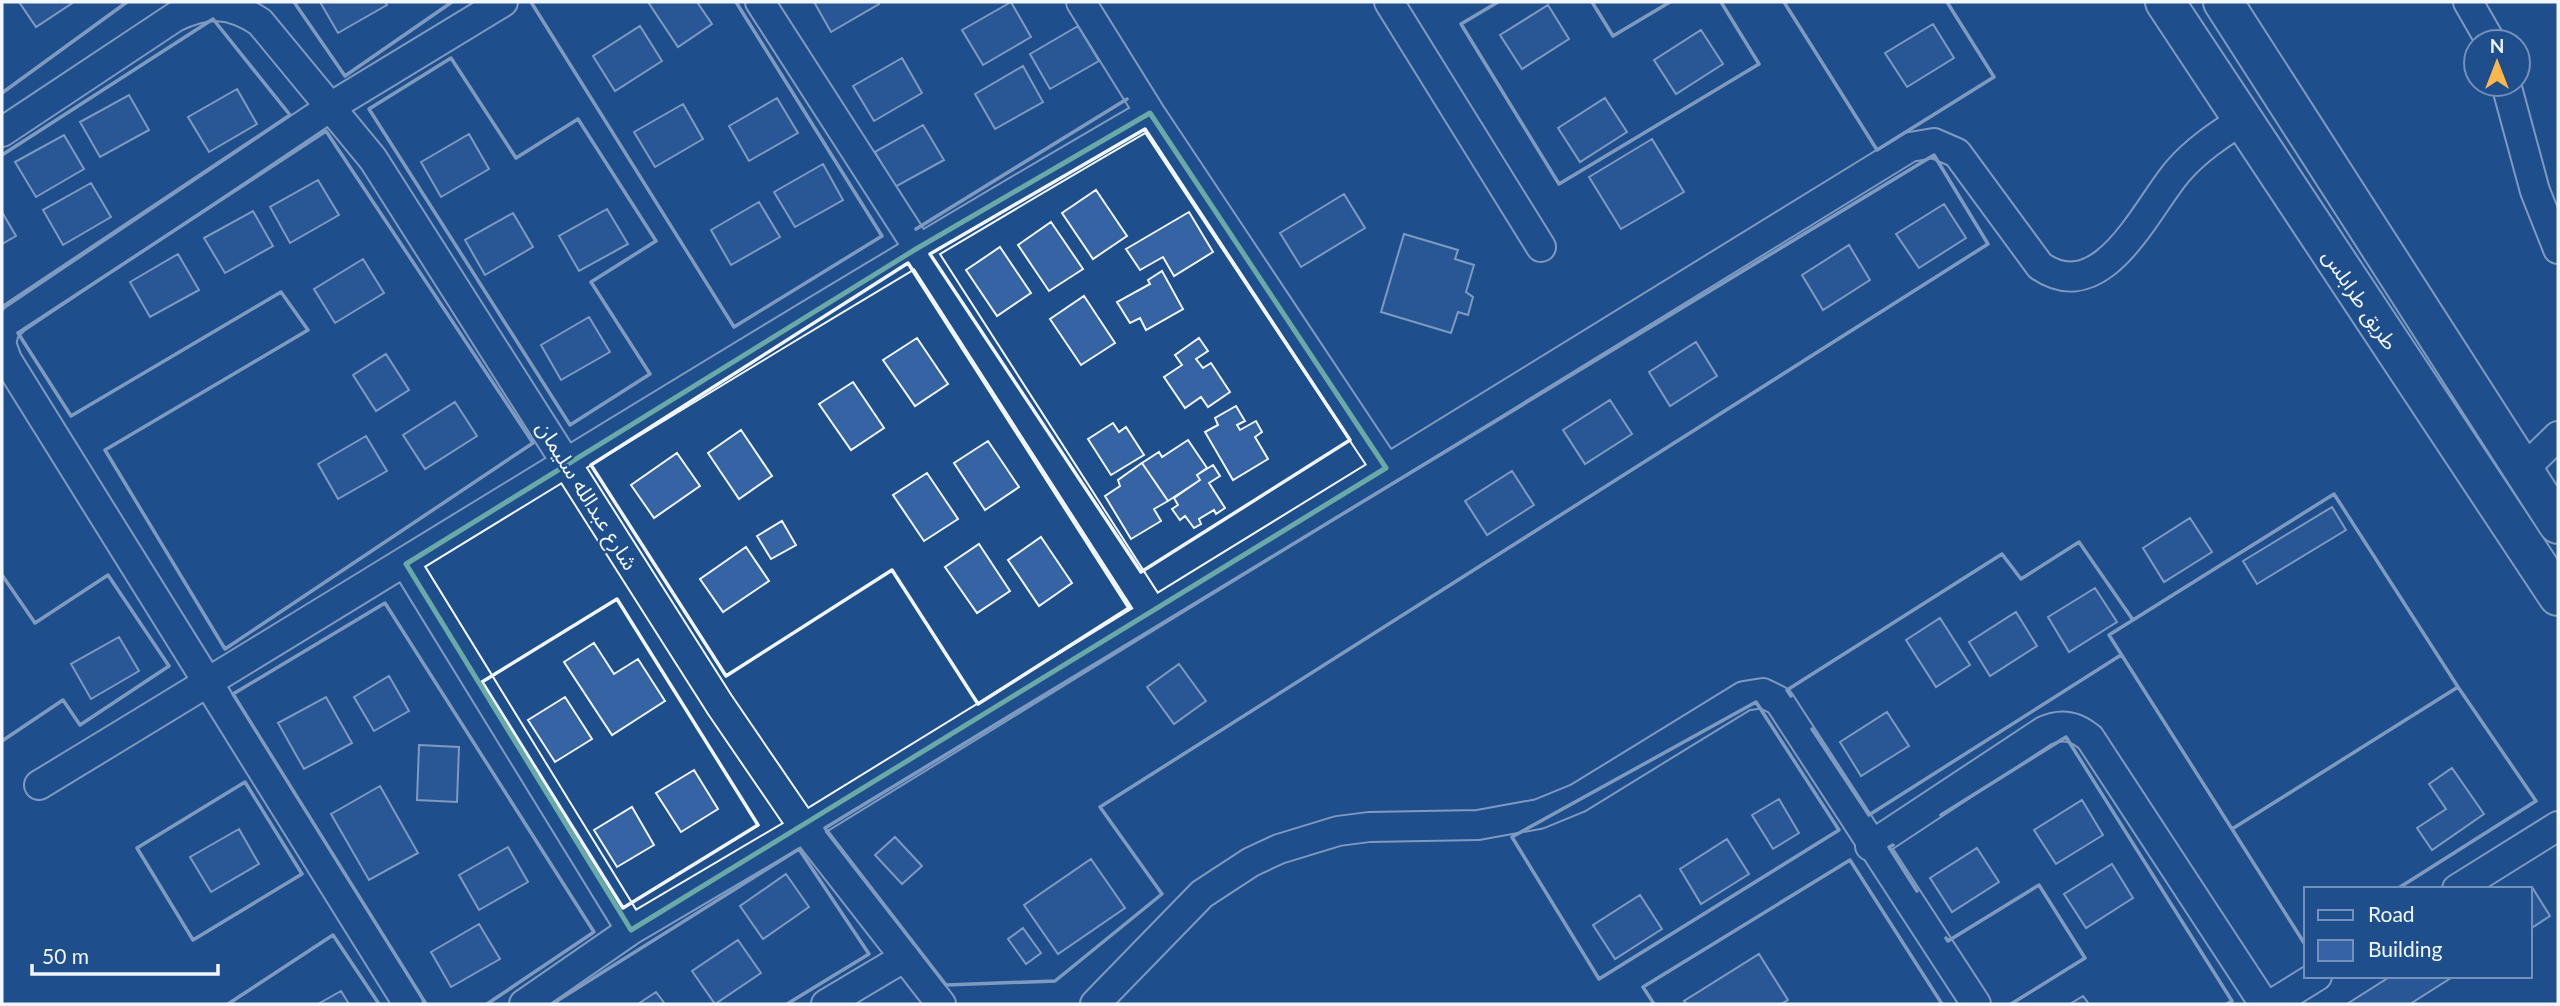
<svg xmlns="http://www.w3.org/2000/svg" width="2560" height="1006" font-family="Lato,'Noto Sans Arabic',sans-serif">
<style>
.building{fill:#3563a3;stroke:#f2f6ff;stroke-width:2}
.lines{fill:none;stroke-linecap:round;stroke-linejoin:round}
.minor-casing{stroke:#f2f6ff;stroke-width:32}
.highway-casing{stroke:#f2f6ff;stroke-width:42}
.minor{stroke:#1f4e8c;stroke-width:28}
.highway{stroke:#1f4e8c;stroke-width:38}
.wall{stroke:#f2f6ff;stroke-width:3.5}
.marked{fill:none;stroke:#6aa9a8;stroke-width:5;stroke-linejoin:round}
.labels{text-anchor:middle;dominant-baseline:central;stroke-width:5;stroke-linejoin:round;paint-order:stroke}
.street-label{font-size:21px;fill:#f2f6ff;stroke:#1f4e8c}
</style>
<rect width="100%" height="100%" fill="#1f4e8c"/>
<!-- building -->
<path class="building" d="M 19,2 L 74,2 L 36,27 Z
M 320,2 L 385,2 L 387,5 L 338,33 Z
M 648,2 L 697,2 L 712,24 L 678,47 Z
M 814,2 L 878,2 L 879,4 L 831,32 Z
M 1011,2 L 1031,37 L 983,65 L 962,30 Z
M 1548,5 L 1569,39 L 1522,69 L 1500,35 Z
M 1933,24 L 1954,58 L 1907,87 L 1885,53 Z
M 640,26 L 662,61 L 615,91 L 593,56 Z
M 1078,26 L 1099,61 L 1050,89 L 1030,54 Z
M 1701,30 L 1723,64 L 1676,94 L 1654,60 Z
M 902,58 L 922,93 L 874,121 L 853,86 Z
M 1023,66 L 1043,102 L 995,129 L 975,94 Z
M 237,89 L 257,124 L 209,152 L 188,117 Z
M 129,95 L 149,130 L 100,157 L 80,122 Z
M 777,98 L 798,133 L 749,161 L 729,126 Z
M 1605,98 L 1627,132 L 1580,162 L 1558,128 Z
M 683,104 L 703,139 L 655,167 L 634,132 Z
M 923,125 L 944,160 L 895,187 L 875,152 Z
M 469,134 L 489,169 L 441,197 L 421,162 Z
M 64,135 L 84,169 L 36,197 L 15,162 Z
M 1652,139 L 1684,192 L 1621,229 L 1589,177 Z
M 823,164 L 843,200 L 795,227 L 774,192 Z
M 318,180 L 339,215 L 290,243 L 270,207 Z
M 91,183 L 111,217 L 63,245 L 43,210 Z
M 1096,190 L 1127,236 L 1093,259 L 1062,213 Z
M 1344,194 L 1365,228 L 1301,267 L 1280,233 Z
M 759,202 L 780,237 L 731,265 L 711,230 Z
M 1944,204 L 1966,238 L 1919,268 L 1896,234 Z
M 607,209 L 628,244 L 579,271 L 559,236 Z
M 253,211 L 273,246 L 225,273 L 204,238 Z
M 2,212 L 16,236 L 2,244 Z
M 1189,212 L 1213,252 L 1174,276 L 1163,257 L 1140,270 L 1126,249 Z
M 513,213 L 533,247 L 485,275 L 465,240 Z
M 1051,222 L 1083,269 L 1049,291 L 1018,245 Z
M 1404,234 L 1458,250 L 1455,259 L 1474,265 L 1466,292 L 1473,297 L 1468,315 L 1458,312 L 1451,333 L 1381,312 Z
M 1849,245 L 1870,280 L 1823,310 L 1802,275 Z
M 1000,247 L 1031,293 L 997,316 L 966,270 Z
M 178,254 L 199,290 L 150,317 L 130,282 Z
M 363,259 L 384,293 L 335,323 L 314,289 Z
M 1162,271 L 1183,309 L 1146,330 L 1140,318 L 1130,323 L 1117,302 L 1150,284 L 1148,280 Z
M 1084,296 L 1115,343 L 1081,365 L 1050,319 Z
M 589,317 L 610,352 L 561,380 L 541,345 Z
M 917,338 L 948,384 L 915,406 L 883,360 Z
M 1199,338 L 1208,351 L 1196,359 L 1203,368 L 1211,363 L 1230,392 L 1208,407 L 1201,397 L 1185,408 L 1164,377 L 1182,365 L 1175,355 Z
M 1696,342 L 1717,376 L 1670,406 L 1649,372 Z
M 386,354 L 409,390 L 376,411 L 353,375 Z
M 853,382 L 884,428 L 851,450 L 819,404 Z
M 1610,400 L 1632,434 L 1585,464 L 1563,430 Z
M 455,402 L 477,436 L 425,469 L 403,435 Z
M 1236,406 L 1245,421 L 1237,425 L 1240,430 L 1256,421 L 1262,432 L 1255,437 L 1268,459 L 1233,480 L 1205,432 L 1218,425 L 1215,418 Z
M 1113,423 L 1119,432 L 1126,427 L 1144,455 L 1111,475 L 1088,439 Z
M 741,430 L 772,476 L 739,499 L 708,453 Z
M 366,436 L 387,471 L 338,499 L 318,464 Z
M 1188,440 L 1207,468 L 1197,475 L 1200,480 L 1168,501 L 1142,463 L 1159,452 L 1162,457 Z
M 988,441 L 1019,487 L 985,510 L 954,463 Z
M 677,453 L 700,486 L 654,518 L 631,485 Z
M 1142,463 L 1168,501 L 1154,509 L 1161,521 L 1131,539 L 1105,496 L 1120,486 L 1118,480 Z
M 1213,465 L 1220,476 L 1209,483 L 1225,508 L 1216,514 L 1214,510 L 1199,519 L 1201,524 L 1194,528 L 1185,516 L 1180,520 L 1172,509 L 1178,505 L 1174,498 L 1200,480 L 1197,475 Z
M 1512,471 L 1534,505 L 1487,535 L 1465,501 Z
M 927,473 L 958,519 L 924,541 L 893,495 Z
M 2332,507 L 2346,530 L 2257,584 L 2243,561 Z
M 2190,518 L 2212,552 L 2164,582 L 2143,548 Z
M 782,521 L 796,545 L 771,559 L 757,536 Z
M 1041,537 L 1072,583 L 1039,606 L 1008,560 Z
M 979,544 L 1010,591 L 977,613 L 945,567 Z
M 746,547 L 769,581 L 723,612 L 700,579 Z
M 2095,588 L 2117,622 L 2069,652 L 2048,617 Z
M 2016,612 L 2037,646 L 1990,676 L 1969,642 Z
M 1940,618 L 1970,665 L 1936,687 L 1906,640 Z
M 119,637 L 139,671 L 91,699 L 71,664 Z
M 594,643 L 614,674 L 638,659 L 665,701 L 612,735 L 564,662 Z
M 1179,664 L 1206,701 L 1174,724 L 1147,687 Z
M 389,676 L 409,711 L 374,731 L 354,697 Z
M 326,697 L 352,743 L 304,769 L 278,723 Z
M 565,697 L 592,739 L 555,762 L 528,720 Z
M 1887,712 L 1909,746 L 1861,776 L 1840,742 Z
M 419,745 L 459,747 L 457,802 L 417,800 Z
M 2452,768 L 2484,814 L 2432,850 L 2417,828 L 2446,809 L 2429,784 Z
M 694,770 L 718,809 L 681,832 L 656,793 Z
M 380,786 L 418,853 L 369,880 L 331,814 Z
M 1779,799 L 1799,833 L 1773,849 L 1752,815 Z
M 2082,800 L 2103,835 L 2056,864 L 2034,830 Z
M 632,807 L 654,845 L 617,867 L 594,830 Z
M 239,829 L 259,864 L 211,892 L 190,857 Z
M 895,837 L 922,866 L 902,884 L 875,855 Z
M 1727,839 L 1749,874 L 1701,904 L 1680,869 Z
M 508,847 L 528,882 L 479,910 L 459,875 Z
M 1977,848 L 1999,882 L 1952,912 L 1930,878 Z
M 1091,859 L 1125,908 L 1058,954 L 1024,905 Z
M 2112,864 L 2133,898 L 2086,928 L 2064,894 Z
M 786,874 L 809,907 L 763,939 L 740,906 Z
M 2532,887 L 2550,916 L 2530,929 L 2528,889 Z
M 1640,895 L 1662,929 L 1615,959 L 1593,925 Z
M 479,924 L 500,959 L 451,987 L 431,952 Z
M 1023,928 L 1041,953 L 1026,964 L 1008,939 Z
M 738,940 L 761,973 L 715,1004 L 692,971 Z
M 1759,954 L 1788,1000 L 1781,1004 L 1687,1004 L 1684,1001 Z
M 2391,976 L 2454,976 L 2410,1004 L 2347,1004 Z
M 341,991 L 349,1004 L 318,1004 Z
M 656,992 L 665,1004 L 638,1004 Z
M 2083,996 L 2089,1004 L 2070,1004 Z"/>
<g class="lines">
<defs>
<path id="minor" d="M 760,2 L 1153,613
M 1081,2 L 1150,113 L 1386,468
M 1389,2 L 1541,247
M 2468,2 L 2491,42
M 2506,84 L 2535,191 L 2558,249
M 2,132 L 175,17 C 207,2 230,2 260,22 L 373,159 L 720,705 L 804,828 L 941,1004
M 2,340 L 4,330 L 15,319 L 332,106 L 503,2
M 2,346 L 7,360 L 408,1004
M 2523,470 L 2558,436
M 406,564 L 631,930
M 39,785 C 409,561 776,330 1150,113
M 1870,846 L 2044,731 C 2061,723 2076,726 2090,738 L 2264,1004
M 2457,889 L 2558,826
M 524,1004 L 631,930 L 804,828 L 1910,147 L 1934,143 L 1957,153 L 2040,266 C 2103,309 2146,208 2178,171 C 2196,150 2219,135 2242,120
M 826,1004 L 905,957
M 1095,1004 L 1202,894 L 1251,862 L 1279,849 L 1338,831 L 1369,827 L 1478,825 L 1539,814 L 1578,798 L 1744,696 L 1763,693 L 1779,701 L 1976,1004
M 2272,1004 L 2317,976"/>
<path id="highway" d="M 2165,2 L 2558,596
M 2223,2 L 2558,524"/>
</defs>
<!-- minor casing -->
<use href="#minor" class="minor-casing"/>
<!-- highway casing -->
<use href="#highway" class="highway-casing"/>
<!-- minor -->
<use href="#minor" class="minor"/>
<!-- highway -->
<use href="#highway" class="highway"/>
<!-- wall -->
<path class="wall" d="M 294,2 L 345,76 L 452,2
M 531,2 L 734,327 L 882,236 L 736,2
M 1498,2 L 1461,24 L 1559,184 L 1759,64 L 1721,2
M 1592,2 L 1613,36 L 1670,2
M 1784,2 L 1877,150 L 1994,77 L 1947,2
M 451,58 L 516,158 L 578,119 L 656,241 L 591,282 L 650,374 L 570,425 L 369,109 Z
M 2,93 L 127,2
M 1145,129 L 1350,440 L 1141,572 L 930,254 Z
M 326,131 L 533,443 L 225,649 L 105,450 L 308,330 L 281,292 L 71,416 L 18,333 Z
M 2,155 L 213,19 L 290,115 L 2,307
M 1934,155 L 1988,244 L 1100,807 L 1162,894 L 1055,981 L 946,985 L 825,828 Z
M 916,229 L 1127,99
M 908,263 L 1129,608 L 978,704 L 892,570 L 726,676 L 591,465 Z
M 2334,494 L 2458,687 L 2232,829 L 2109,635 Z
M 2,575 L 35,623 L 108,575 L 169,666 L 80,725 L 63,700 L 2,741
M 617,599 L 758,825 L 623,908 L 482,682 Z
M 1791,696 L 1787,690 L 2002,554 L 2021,579 L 2079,542 L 2133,620
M 1756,702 L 1839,830 L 1599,979 L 1512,837 Z
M 1812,729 L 1869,815 L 2121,655
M 245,782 L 302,874 L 193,940 L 137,848 Z
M 1941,815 L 2066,737 L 2232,1001 L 2227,1004
M 2232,829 L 2306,946
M 1893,845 L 1889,847 L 1917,891
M 2397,889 L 2536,801 L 2458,687
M 1946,938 L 1948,941 L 2039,885 L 2085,958 L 2011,1004
M 228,1004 L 333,935 L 379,1004
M 426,1004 L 233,694 L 385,603 L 594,932 L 487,1004
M 552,1004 L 799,849 L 869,954 L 787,1004
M 1654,1004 L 1643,987 L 1850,860 L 1942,1004"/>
</g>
<!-- marked area -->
<path d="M0 0H2560V1006H0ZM 1150,113 L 1386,468 L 631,930 L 406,564 L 916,249 Z" fill="#1f4e8c" fill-opacity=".55" fill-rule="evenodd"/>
<path class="marked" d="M 1150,113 L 1386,468 L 631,930 L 406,564 L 916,249 Z"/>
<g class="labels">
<!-- street labels -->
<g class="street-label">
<text transform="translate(2361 299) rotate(56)">طريق طرابلس</text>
<text transform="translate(588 495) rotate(58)">شارع عبدالله سليمان</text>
</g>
</g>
<!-- border -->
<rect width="2560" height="1006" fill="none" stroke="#f2f6ff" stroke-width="7"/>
<!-- legend -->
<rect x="2304" y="887" width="228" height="91" fill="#1f4e8c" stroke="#7391ba" stroke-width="2"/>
<rect x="2318" y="910" width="35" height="10" fill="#1f4e8c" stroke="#7391ba" stroke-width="2"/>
<text x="2368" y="922" font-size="21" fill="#f2f6ff">Road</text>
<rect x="2318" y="940" width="35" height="21" fill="#3563a3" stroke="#7391ba" stroke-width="2"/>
<text x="2368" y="957" font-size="21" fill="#f2f6ff">Building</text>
<!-- north arrow -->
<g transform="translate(2497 63)"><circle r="33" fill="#1f4e8c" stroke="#7391ba" stroke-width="2"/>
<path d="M0-5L12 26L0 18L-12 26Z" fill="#ffb74d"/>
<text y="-10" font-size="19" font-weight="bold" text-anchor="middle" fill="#f2f6ff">N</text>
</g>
<!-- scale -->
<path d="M32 964v10h186v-10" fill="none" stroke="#f2f6ff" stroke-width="3.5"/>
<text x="42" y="964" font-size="21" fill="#f2f6ff" stroke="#1f4e8c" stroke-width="5" paint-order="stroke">50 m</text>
</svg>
